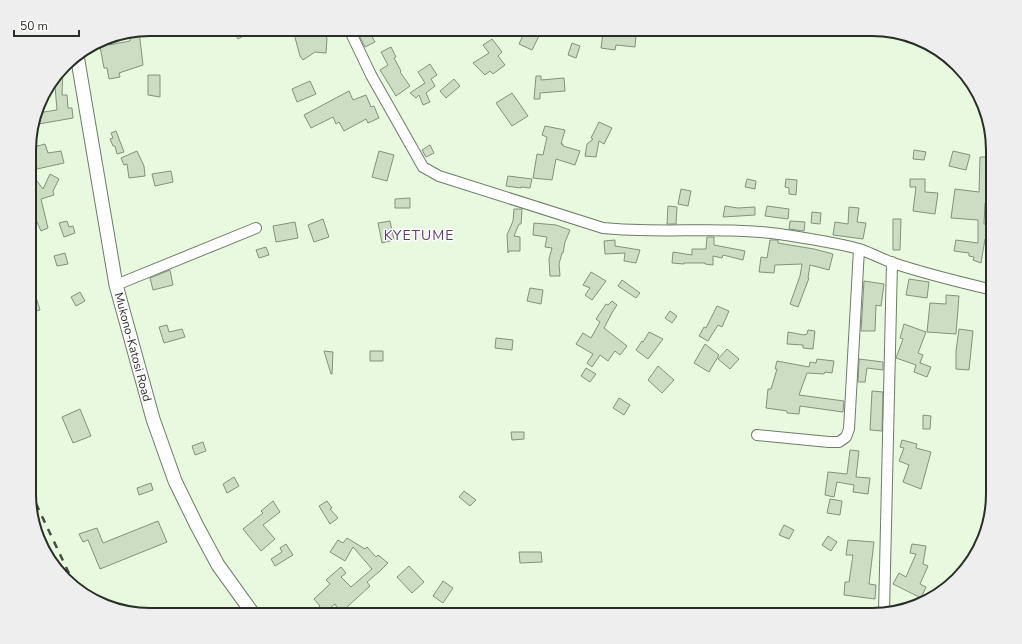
<svg xmlns="http://www.w3.org/2000/svg" width="1022" height="644" font-family="'Nunito Sans',sans-serif">
<style>
.building{fill:#ccddc3;stroke:#83927b}
.lines{fill:none;stroke-linecap:round;stroke-linejoin:round}
.minor-casing{stroke:#6e7d66;stroke-width:12}
.major-casing{stroke:#6e7d66;stroke-width:15}
.minor{stroke:#fff;stroke-width:10}
.major{stroke:#fff;stroke-width:13}
.rail{stroke:#464e42;stroke-width:2.5;stroke-dasharray:7 7;stroke-linecap:butt}
.labels{text-anchor:middle;dominant-baseline:central;stroke-width:3;stroke-linejoin:round;paint-order:stroke}
.street-label{font-size:12px;fill:#282f25;stroke:#fff}
.quarter-label{font-size:14px;letter-spacing:1px;fill:#623b73;stroke:#fff}
.rim{fill:none;stroke:#282f25;stroke-width:2}
</style>
<rect width="100%" height="100%" fill="#e8f9df"/>
<!-- building -->
<path class="building" d="M 232,29 L 255,29 L 238,39 Z
M 314,29 L 324,29 L 327,39 L 326,53 L 315,52 L 303,60 L 300,56 L 293,30 Z
M 356,29 L 368,29 L 375,42 L 365,47 Z
M 526,29 L 534,29 L 541,32 L 532,50 L 519,44 Z
M 139,31 L 143,65 L 119,73 L 120,77 L 109,79 L 107,68 L 104,68 L 99,41 L 107,38 L 109,45 L 130,41 L 130,33 Z
M 603,33 L 627,36 L 627,34 L 636,35 L 635,47 L 616,45 L 615,50 L 601,48 Z
M 492,39 L 502,52 L 498,56 L 505,65 L 493,74 L 490,71 L 485,75 L 473,63 L 489,53 L 483,45 Z
M 572,43 L 580,46 L 576,58 L 568,55 Z
M 391,47 L 396,57 L 394,58 L 401,71 L 400,72 L 410,86 L 396,96 L 380,70 L 388,65 L 381,52 Z
M 430,64 L 437,75 L 431,79 L 435,86 L 426,93 L 430,102 L 423,105 L 419,95 L 416,98 L 410,93 L 425,83 L 418,72 Z
M 63,68 L 62,95 L 67,95 L 68,108 L 72,108 L 73,118 L 33,125 L 37,113 L 57,110 L 55,86 L 50,85 Z
M 148,75 L 160,75 L 160,97 L 148,95 Z
M 536,76 L 541,76 L 541,80 L 564,78 L 565,91 L 540,93 L 540,99 L 534,99 Z
M 454,79 L 460,86 L 446,98 L 440,91 Z
M 310,81 L 316,94 L 297,102 L 292,89 Z
M 349,91 L 353,100 L 366,95 L 371,107 L 374,106 L 379,118 L 368,123 L 366,119 L 344,131 L 339,122 L 336,124 L 333,117 L 311,128 L 304,115 Z
M 512,93 L 528,116 L 512,126 L 496,103 Z
M 599,122 L 612,128 L 604,144 L 599,141 L 596,157 L 585,156 L 587,144 L 593,139 L 591,138 Z
M 545,126 L 565,130 L 561,144 L 563,144 L 563,146 L 580,151 L 575,165 L 556,159 L 552,180 L 533,178 L 537,154 L 543,155 L 547,137 L 542,135 Z
M 116,131 L 124,152 L 117,154 L 115,146 L 113,146 L 110,139 L 113,138 L 111,133 Z
M 45,144 L 48,153 L 61,151 L 64,163 L 37,169 L 35,157 L 30,158 L 30,148 Z
M 430,145 L 434,153 L 426,157 L 422,150 Z
M 914,150 L 926,152 L 924,160 L 913,159 Z
M 137,151 L 144,166 L 145,176 L 129,178 L 127,164 L 124,165 L 121,158 Z
M 379,151 L 394,155 L 387,181 L 372,177 Z
M 953,151 L 970,155 L 966,170 L 949,166 Z
M 980,157 L 989,157 L 989,177 L 992,177 L 990,204 L 985,203 L 984,224 L 988,224 L 988,239 L 985,239 L 981,263 L 973,260 L 974,257 L 969,256 L 969,253 L 954,251 L 956,240 L 978,243 L 978,220 L 951,218 L 955,189 L 979,192 Z
M 171,171 L 173,182 L 155,186 L 152,174 Z
M 50,174 L 59,179 L 53,191 L 54,195 L 41,199 L 48,228 L 41,231 L 30,206 L 30,204 L 36,202 L 30,194 L 30,186 L 37,181 L 43,189 Z
M 508,176 L 532,179 L 530,188 L 521,187 L 521,188 L 506,186 Z
M 747,179 L 756,181 L 755,189 L 745,187 Z
M 786,179 L 797,180 L 796,195 L 789,194 L 789,188 L 785,187 Z
M 910,179 L 925,179 L 925,192 L 938,193 L 935,214 L 913,211 L 916,187 L 910,187 Z
M 681,189 L 691,191 L 688,206 L 678,204 Z
M 410,198 L 410,208 L 395,208 L 395,199 Z
M 668,206 L 677,207 L 676,224 L 667,224 Z
M 725,206 L 738,208 L 755,207 L 755,215 L 723,217 Z
M 767,206 L 789,209 L 788,219 L 765,216 Z
M 849,207 L 859,208 L 857,222 L 866,223 L 863,239 L 833,235 L 835,222 L 848,224 Z
M 514,209 L 522,209 L 521,224 L 519,224 L 514,236 L 520,237 L 520,251 L 509,251 L 508,253 L 507,235 L 513,221 Z
M 812,212 L 821,213 L 820,224 L 811,223 Z
M 323,219 L 329,237 L 314,242 L 308,225 Z
M 893,219 L 901,219 L 900,250 L 893,250 Z
M 67,221 L 69,227 L 73,226 L 75,233 L 64,237 L 59,223 Z
M 390,221 L 394,240 L 382,243 L 378,223 Z
M 790,221 L 805,222 L 804,231 L 789,229 Z
M 295,222 L 298,238 L 276,242 L 273,226 Z
M 534,223 L 556,225 L 570,230 L 565,242 L 563,253 L 562,253 L 559,264 L 560,276 L 550,276 L 549,259 L 552,248 L 545,247 L 547,237 L 533,235 Z
M 707,237 L 714,237 L 714,245 L 745,251 L 743,260 L 723,255 L 722,258 L 713,256 L 713,265 L 705,264 L 705,263 L 684,263 L 684,264 L 672,263 L 673,252 L 692,255 L 692,249 L 706,249 Z
M 615,240 L 615,246 L 640,250 L 636,263 L 624,261 L 625,253 L 605,254 L 604,241 Z
M 770,240 L 778,240 L 778,243 L 814,249 L 833,254 L 829,270 L 810,265 L 808,278 L 809,278 L 798,307 L 790,304 L 800,276 L 802,264 L 775,265 L 774,273 L 759,272 L 761,257 L 767,258 Z
M 266,247 L 269,255 L 259,258 L 256,250 Z
M 65,253 L 68,264 L 57,266 L 54,256 Z
M 170,270 L 173,285 L 153,290 L 150,278 Z
M 591,272 L 606,281 L 592,300 L 585,295 L 590,288 L 583,285 Z
M 909,279 L 929,282 L 927,298 L 906,295 Z
M 622,280 L 640,293 L 636,298 L 618,286 Z
M 864,281 L 884,284 L 881,306 L 876,305 L 875,331 L 861,331 Z
M 530,288 L 543,290 L 541,304 L 527,301 Z
M 80,292 L 85,301 L 76,306 L 71,297 Z
M 946,295 L 959,296 L 956,334 L 927,332 L 930,303 L 946,304 Z
M 36,297 L 40,310 L 30,313 L 30,299 Z
M 612,301 L 617,305 L 613,311 L 604,328 L 627,346 L 620,355 L 615,351 L 608,361 L 600,355 L 592,367 L 587,363 L 593,354 L 576,344 L 583,333 L 591,338 L 600,322 L 596,319 L 606,304 L 608,305 Z
M 717,306 L 729,311 L 722,327 L 718,325 L 708,341 L 699,336 L 704,327 L 706,328 Z
M 670,311 L 677,316 L 672,323 L 665,318 Z
M 904,324 L 926,332 L 918,353 L 923,355 L 920,363 L 931,367 L 927,377 L 914,372 L 916,365 L 896,358 L 903,339 L 900,338 Z
M 167,325 L 169,332 L 182,329 L 185,337 L 164,343 L 159,327 Z
M 959,329 L 973,331 L 969,370 L 956,369 L 956,351 Z
M 808,330 L 815,331 L 813,349 L 803,348 L 803,345 L 787,344 L 788,332 L 804,335 L 807,334 Z
M 649,332 L 663,339 L 648,359 L 636,350 L 642,341 L 643,342 Z
M 496,338 L 513,340 L 512,350 L 495,348 Z
M 705,344 L 719,355 L 709,372 L 694,363 Z
M 727,349 L 739,359 L 730,369 L 718,359 Z
M 324,351 L 333,352 L 332,374 L 331,374 Z
M 370,351 L 383,351 L 383,361 L 370,361 Z
M 817,359 L 834,361 L 832,373 L 825,372 L 824,374 L 807,373 L 799,395 L 844,401 L 843,412 L 800,406 L 799,414 L 787,413 L 787,411 L 766,408 L 768,389 L 771,389 L 777,369 L 775,369 L 777,361 L 809,367 L 810,362 L 816,363 Z
M 859,359 L 883,362 L 883,370 L 867,368 L 865,382 L 858,382 Z
M 658,366 L 674,380 L 662,393 L 648,380 Z
M 586,368 L 596,374 L 590,382 L 581,376 Z
M 872,391 L 883,392 L 882,431 L 870,430 Z
M 619,398 L 630,405 L 624,415 L 613,408 Z
M 80,409 L 91,436 L 73,443 L 62,417 Z
M 923,415 L 931,416 L 930,429 L 923,429 Z
M 511,432 L 524,432 L 524,439 L 512,440 Z
M 902,440 L 917,444 L 916,448 L 931,452 L 921,489 L 903,482 L 909,465 L 899,461 L 904,448 L 900,447 Z
M 203,442 L 206,451 L 195,455 L 192,446 Z
M 850,450 L 859,451 L 856,477 L 870,478 L 868,494 L 853,492 L 854,485 L 837,482 L 834,497 L 825,495 L 828,472 L 847,474 Z
M 234,477 L 239,486 L 227,493 L 223,484 Z
M 151,483 L 153,490 L 139,495 L 137,488 Z
M 464,491 L 476,500 L 470,506 L 459,497 Z
M 830,499 L 842,501 L 840,515 L 827,513 Z
M 273,501 L 280,512 L 263,525 L 275,539 L 261,551 L 243,529 L 263,513 L 261,511 Z
M 327,501 L 332,508 L 330,509 L 338,518 L 330,524 L 319,506 Z
M 158,521 L 167,542 L 100,569 L 88,540 L 83,542 L 79,534 L 97,528 L 103,543 Z
M 784,525 L 794,530 L 789,539 L 779,535 Z
M 828,536 L 837,542 L 831,551 L 822,545 Z
M 347,538 L 365,549 L 367,547 L 376,557 L 378,555 L 388,563 L 381,570 L 367,582 L 370,586 L 346,608 L 350,615 L 341,615 L 335,604 L 321,615 L 309,615 L 320,606 L 314,599 L 330,584 L 326,580 L 341,567 L 346,573 L 341,577 L 351,587 L 372,569 L 353,547 L 345,561 L 330,552 L 338,540 L 343,543 Z
M 848,540 L 874,542 L 869,584 L 876,585 L 875,599 L 844,595 L 845,582 L 849,582 L 853,555 L 846,555 Z
M 286,544 L 293,555 L 275,566 L 271,559 L 282,552 L 280,548 Z
M 912,544 L 926,546 L 923,564 L 928,566 L 920,584 L 926,587 L 921,598 L 893,584 L 899,573 L 906,577 L 916,554 L 910,553 Z
M 519,552 L 541,552 L 542,562 L 520,563 Z
M 409,566 L 424,582 L 412,593 L 397,577 Z
M 443,581 L 453,588 L 443,603 L 433,596 Z"/>
<g class="lines">
<defs>
<path id="minor" d="M 349,29 L 371,75 L 423,167 L 439,176 L 603,228 C 661,234 720,226 779,234 C 806,238 833,242 859,249 C 871,253 882,259 893,263 C 926,274 959,282 993,290
M 116,285 L 256,228
M 757,435 L 829,442 L 839,442 L 846,437 L 849,429 L 859,249
M 884,613 L 892,262"/>
<path id="major" d="M 77,55 L 116,285 L 153,419 L 175,481 L 197,526 L 218,565 L 254,615"/>
</defs>
<!-- minor casing -->
<use href="#minor" class="minor-casing"/>
<!-- major casing -->
<use href="#major" class="major-casing"/>
<!-- minor -->
<use href="#minor" class="minor"/>
<!-- major -->
<use href="#major" class="major"/>
<!-- rail -->
<path class="rail" d="M 30,491 L 75,586"/>
</g>
<g class="labels">
<!-- street labels -->
<g class="street-label">
<text transform="translate(133 347) rotate(75)">Mukono-Katosi Road</text>
</g>
<!-- quarter labels -->
<g class="quarter-label">
<text x="419" y="235">KYETUME</text>
</g>
</g>
<!-- crop -->
<path d="M0 0H1022V644H0ZM150 36H872A114 114 0 0 1 986 150V494A114 114 0 0 1 872 608H150A114 114 0 0 1 36 494V150A114 114 0 0 1 150 36Z" fill="#eee" fill-rule="evenodd"/>
<path class="rim" d="M150 36H872A114 114 0 0 1 986 150V494A114 114 0 0 1 872 608H150A114 114 0 0 1 36 494V150A114 114 0 0 1 150 36Z"/>
<!-- scale -->
<path d="M14 30v6h65v-6" fill="none" stroke="#282f25" stroke-width="2"/>
<text x="20" y="30" font-size="12" fill="#282f25" stroke="#ffffff" stroke-width="3" paint-order="stroke">50 m</text>
</svg>
